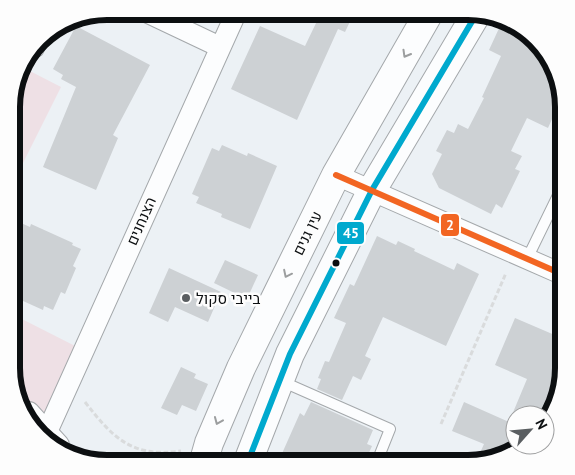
<svg xmlns="http://www.w3.org/2000/svg" width="575" height="475" font-family="'PT Sans',Heebo,sans-serif">
<style>
.green{fill:#eee0e5}
.building{fill:#cdd1d4}
.lines{fill:none;stroke-linecap:round;stroke-linejoin:round}
.service-casing{stroke:#a4a8ab;stroke-width:12}
.minor-casing{stroke:#a4a8ab;stroke-width:22}
.secondary-casing{stroke:#a4a8ab;stroke-width:30}
.path{stroke:#d9dbdc;stroke-width:3;stroke-dasharray:5 2.5;stroke-linecap:butt}
.service{stroke:#fcfdfe;stroke-width:10}
.minor{stroke:#fcfdfe;stroke-width:20}
.secondary{stroke:#fcfdfe;stroke-width:28}
.bus-1-casing{stroke:#fdfdfd;stroke-width:10}
.bus-2-casing{stroke:#fdfdfd;stroke-width:10}
.bus-1{stroke:#00a9ce;stroke-width:6}
.bus-2{stroke:#f26522;stroke-width:6}
.oneway{stroke:#9c9e9f}
.bus-dot{fill:#0c0f11;stroke:#fdfdfd;stroke-width:2}
.poi-dot{fill:#5a5e61;stroke:#fdfdfd;stroke-width:2}
.labels{text-anchor:middle;dominant-baseline:central;stroke-width:5;stroke-linejoin:round;paint-order:stroke}
.street-label{font-size:15px;fill:#0c0f11;stroke:#fdfdfd}
.poi-label{font-size:15px;fill:#0c0f11;stroke:#fdfdfd;text-anchor:start}
.rim{fill:none;stroke:#0c0f11;stroke-width:6}
.line-badge{stroke:#fdfdfd;stroke-width:2}
.badge-label{font-size:14px;text-anchor:middle;font-weight:bold;fill:#fff}
</style>
<rect width="100%" height="100%" fill="#ecf1f5"/>
<!-- green -->
<path class="green" d="M 26,69 L 61,87 L 12,185 L 12,94 Z
M 12,314 L 83,350 L 47,432 L 29,412 L 11,375 Z"/>
<!-- building -->
<path class="building" d="M 303,11 L 355,11 L 345,32 L 338,29 L 297,120 L 231,89 L 260,26 L 305,46 L 318,19 Z
M 501,24 L 536,39 L 556,70 L 562,97 L 548,128 L 527,118 L 511,151 L 522,156 L 515,169 L 520,171 L 502,208 L 496,204 L 491,214 L 439,188 L 432,174 L 442,154 L 436,151 L 447,130 L 454,133 L 458,124 L 468,129 L 484,98 L 482,97 L 501,56 L 489,50 Z
M 76,26 L 150,65 L 113,135 L 118,138 L 96,190 L 43,167 L 76,87 L 61,79 L 63,75 L 53,69 Z
M 222,145 L 247,156 L 248,153 L 277,166 L 250,229 L 221,217 L 222,214 L 196,203 L 199,197 L 192,194 L 212,148 L 219,151 Z
M 21,223 L 30,227 L 31,224 L 73,243 L 72,245 L 81,249 L 73,266 L 76,268 L 65,294 L 61,292 L 53,310 L 44,306 L 43,310 L 12,296 L 12,245 Z
M 377,236 L 396,245 L 398,241 L 415,249 L 414,251 L 454,270 L 457,263 L 479,274 L 446,346 L 383,317 L 365,356 L 371,359 L 361,380 L 353,376 L 342,400 L 317,389 L 321,379 L 318,378 L 325,361 L 329,362 L 346,323 L 334,318 L 350,284 L 354,286 Z
M 225,260 L 258,275 L 247,299 L 214,283 Z
M 169,268 L 221,292 L 208,322 L 175,307 L 168,322 L 149,313 Z
M 515,318 L 564,339 L 564,375 L 545,415 L 515,415 L 515,445 L 522,445 L 505,456 L 476,462 L 484,444 L 452,431 L 464,402 L 509,422 L 527,379 L 495,365 Z
M 181,367 L 196,374 L 194,378 L 208,384 L 196,411 L 182,405 L 177,415 L 161,408 Z
M 311,402 L 373,430 L 367,444 L 372,446 L 364,464 L 292,464 L 280,458 L 300,413 L 304,416 Z"/>
<g class="lines">
<defs>
<path id="service" d="M 38,51 L 46,34
M 527,259 L 564,183
M 281,381 L 390,429 L 376,464"/>
<path id="minor" d="M 144,11 L 220,47
M 336,175 L 564,275
M 29,412 L 59,445
M 47,432 L 237,11"/>
<path id="secondary" d="M 203,464 L 209,443 L 241,368 L 336,175 L 430,11
M 247,464 L 290,354 L 372,190 L 477,13"/>
</defs>
<!-- service casing -->
<use href="#service" class="service-casing"/>
<!-- minor casing -->
<use href="#minor" class="minor-casing"/>
<!-- secondary casing -->
<use href="#secondary" class="secondary-casing"/>
<!-- path -->
<path class="path" d="M 85,402 C 113,438 132,458 181,451
M 441,424 L 506,273"/>
<!-- service -->
<use href="#service" class="service"/>
<!-- minor -->
<use href="#minor" class="minor"/>
<!-- secondary -->
<use href="#secondary" class="secondary"/>
<defs>
<path id="bus-1" d="M 247,464 L 290,354 L 372,190 L 477,13"/>
<path id="bus-2" d="M 336,175 L 564,275"/>
</defs>
<!-- bus-1 casing -->
<use href="#bus-1" class="bus-1-casing"/>
<!-- bus-2 casing -->
<use href="#bus-2" class="bus-2-casing"/>
<!-- bus-1 -->
<use href="#bus-1" class="bus-1"/>
<!-- bus-2 -->
<use href="#bus-2" class="bus-2"/>
</g>
<!-- one-way arrows -->
<defs><path id="oneway-chevron" d="M-2-3.5L2.5 0L-2 3.5" fill="none" stroke-width="1.6" stroke-linecap="round" stroke-linejoin="round" transform="scale(1.25)"/></defs>
<g class="oneway">
<use href="#oneway-chevron" transform="translate(406 54) rotate(120)"/>
<use href="#oneway-chevron" transform="translate(287 274) rotate(116)"/>
<use href="#oneway-chevron" transform="translate(218 421) rotate(113)"/>
</g>
<!-- markers -->
<circle class="bus-dot" cx="336" cy="263" r="4.5"/>
<circle class="poi-dot" cx="186" cy="298" r="5"/>
<g class="labels">
<!-- street labels -->
<g class="street-label">
<text transform="translate(141 221) rotate(-66)">הצנחנים</text>
<text transform="translate(307 233) rotate(-64)">עין גנים</text>
</g>
<!-- poi labels -->
<g class="poi-label">
<text x="196" y="298">בייבי סקול</text>
</g>
</g>
<!-- crop -->
<path d="M0 0H575V475H0ZM107 20H468A87 87 0 0 1 555 107V368A87 87 0 0 1 468 455H107A87 87 0 0 1 20 368V107A87 87 0 0 1 107 20Z" fill="#fdfdfd" fill-rule="evenodd"/>
<path class="rim" d="M107 20H468A87 87 0 0 1 555 107V368A87 87 0 0 1 468 455H107A87 87 0 0 1 20 368V107A87 87 0 0 1 107 20Z"/>
<g class="line-badge">
<rect x="440" y="213" width="20" height="24" rx="5" fill="#f26522"/>
<rect x="336" y="221" width="29" height="24" rx="5" fill="#00a9ce"/>
</g>
<g class="badge-label">
<text x="450" y="230">2</text>
<text x="351" y="238">45</text>
</g>
<!-- north arrow -->
<g transform="translate(530 430) rotate(63)"><circle r="24" fill="#fdfdfd" stroke="#9d9e9f"/>
<path d="M0-4L9 19L0 12L-9 19Z" fill="#5a5e61"/>
<text y="-8" font-size="14" font-weight="bold" text-anchor="middle" fill="#0c0f11">N</text>
</g>
</svg>
